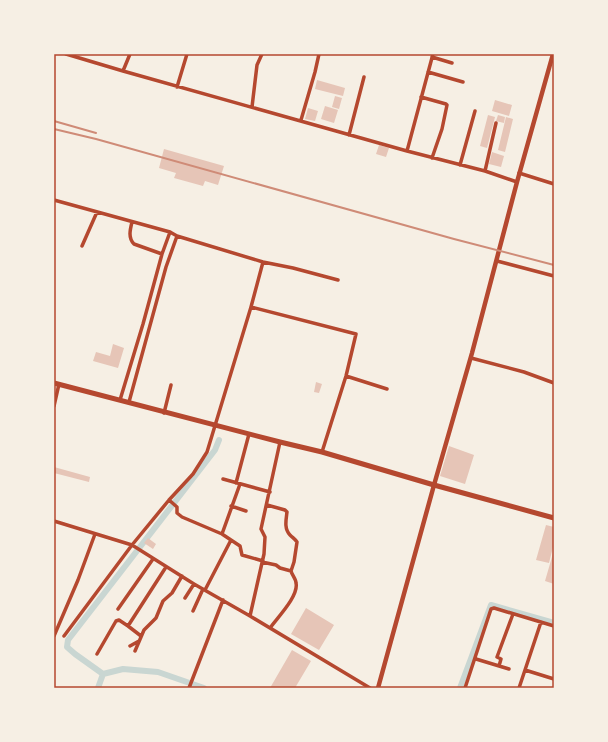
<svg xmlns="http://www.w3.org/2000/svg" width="608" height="742" font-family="'DM Sans',sans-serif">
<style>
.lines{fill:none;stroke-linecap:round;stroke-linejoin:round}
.canal{stroke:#c9d6d2;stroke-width:6}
.building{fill:#e6c5b7}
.minor{stroke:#b5482f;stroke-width:3.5}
.tertiary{stroke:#b5482f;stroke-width:4.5}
.secondary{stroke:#b5482f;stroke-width:5}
.rail{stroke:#cf8b77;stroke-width:2}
.neatline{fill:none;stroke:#b5482f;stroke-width:1.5}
</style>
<rect width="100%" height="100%" fill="#f6efe4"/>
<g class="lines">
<!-- canal -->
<path class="canal" d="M 103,674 L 75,654 L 67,647 L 68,640 L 215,450 L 219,440
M 98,688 L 103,674 L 123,669 L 158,672 L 204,688
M 460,688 L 491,605 L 554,623"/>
</g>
<!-- building -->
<path class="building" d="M 317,80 L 345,88 L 343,96 L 315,89 Z
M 335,96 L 342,98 L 339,109 L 332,107 Z
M 495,100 L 512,105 L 509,116 L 492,111 Z
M 325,106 L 338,110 L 334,123 L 321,119 Z
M 308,108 L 318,111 L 315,121 L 305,119 Z
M 488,115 L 495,117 L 487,148 L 480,146 Z
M 498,115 L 505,117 L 504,123 L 496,121 Z
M 506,117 L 513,119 L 505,152 L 498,150 Z
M 379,145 L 389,148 L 386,157 L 376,154 Z
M 164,149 L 224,166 L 218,185 L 205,181 L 203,186 L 174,178 L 176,173 L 159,168 Z
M 492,152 L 504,156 L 501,167 L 489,164 Z
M 113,344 L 124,348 L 118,368 L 93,361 L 96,352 L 110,356 Z
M 316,382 L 322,384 L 319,393 L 314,392 Z
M 449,446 L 474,455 L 465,484 L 440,476 Z
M 54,467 L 90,477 L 89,482 L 54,473 Z
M 546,525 L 554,527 L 554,543 L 549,563 L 536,560 Z
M 148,538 L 156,544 L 153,549 L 144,543 Z
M 554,550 L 554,584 L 545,581 Z
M 306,608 L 334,625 L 319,650 L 291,634 Z
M 292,650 L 311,661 L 295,688 L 270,688 Z"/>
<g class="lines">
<!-- minor -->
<path class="minor" d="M 66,54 L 123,71 L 407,151 L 485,171 L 517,182
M 432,57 L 452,63
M 123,71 L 130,54
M 428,72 L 463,82
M 177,87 L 187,54
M 421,97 L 446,104 L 447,105 L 442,129 L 432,158
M 252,107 L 257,65 L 262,54
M 301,120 L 315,72 L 319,54
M 349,135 L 364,77
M 407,151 L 433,54
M 460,165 L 475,111
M 485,171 L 496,123
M 519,173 L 554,184
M 54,200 L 170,232 L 177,236 L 263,262 L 293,268 L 338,280
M 132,222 C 130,230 128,238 134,244 L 162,254
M 82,246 L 97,212
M 497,261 L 554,276
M 251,307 L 356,334 L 346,376 L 322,452
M 471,358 L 524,372 L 554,383
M 346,376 L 387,389
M 120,400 L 143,324 L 162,254 L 170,232
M 129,402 L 166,267 L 177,236
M 54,406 L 59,384
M 164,413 L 171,385
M 223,479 L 270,492
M 236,483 L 249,434
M 169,500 L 177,507 L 177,513 L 182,517 L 222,534 L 240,546 L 242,555 L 263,561
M 231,506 L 246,511
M 54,521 L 132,545 L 169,500 L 193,474 L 207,452 L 251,307 L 263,262
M 222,534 L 240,484
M 262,562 L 276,565 L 280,568 L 291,571 L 294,562 L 297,542 C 295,539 293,538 290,535 C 284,529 286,520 287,512 L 285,510 L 267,505
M 205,590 L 231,540
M 185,598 L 194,584
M 118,609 L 153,559
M 193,611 L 203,589
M 250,616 L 264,554 L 265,537 L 261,529 L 280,442
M 128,626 L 141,636
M 270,628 C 277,618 299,596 296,583 C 296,579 292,575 291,571
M 54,636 L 78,580 L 95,534
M 64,636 L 132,545 L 194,584 L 250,616 L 370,688
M 130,646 L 139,641
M 135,651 L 144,630 L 156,618 L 163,601 L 172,593 L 182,576
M 97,654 L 116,621 L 119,620 L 128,626 L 166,567
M 476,659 L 509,669
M 499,666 L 501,659 L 497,657 L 513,614
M 525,670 L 554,679
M 189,688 L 223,600
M 465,688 L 491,609 L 494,608 L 554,626
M 519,688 L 541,622"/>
<!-- tertiary -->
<path class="tertiary" d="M 378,688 L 434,485 L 472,353 L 517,182 L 553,54"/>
<!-- secondary -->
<path class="secondary" d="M 54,383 L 280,442 L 322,452 L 434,485 L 554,518"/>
<!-- rail -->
<path class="rail" d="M 54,121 L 96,133
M 54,129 L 96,139 L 454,239 L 554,265"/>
</g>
<!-- border -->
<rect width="608" height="742" fill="none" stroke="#f6efe4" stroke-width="110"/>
<rect x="55" y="55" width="498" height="632" class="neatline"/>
</svg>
